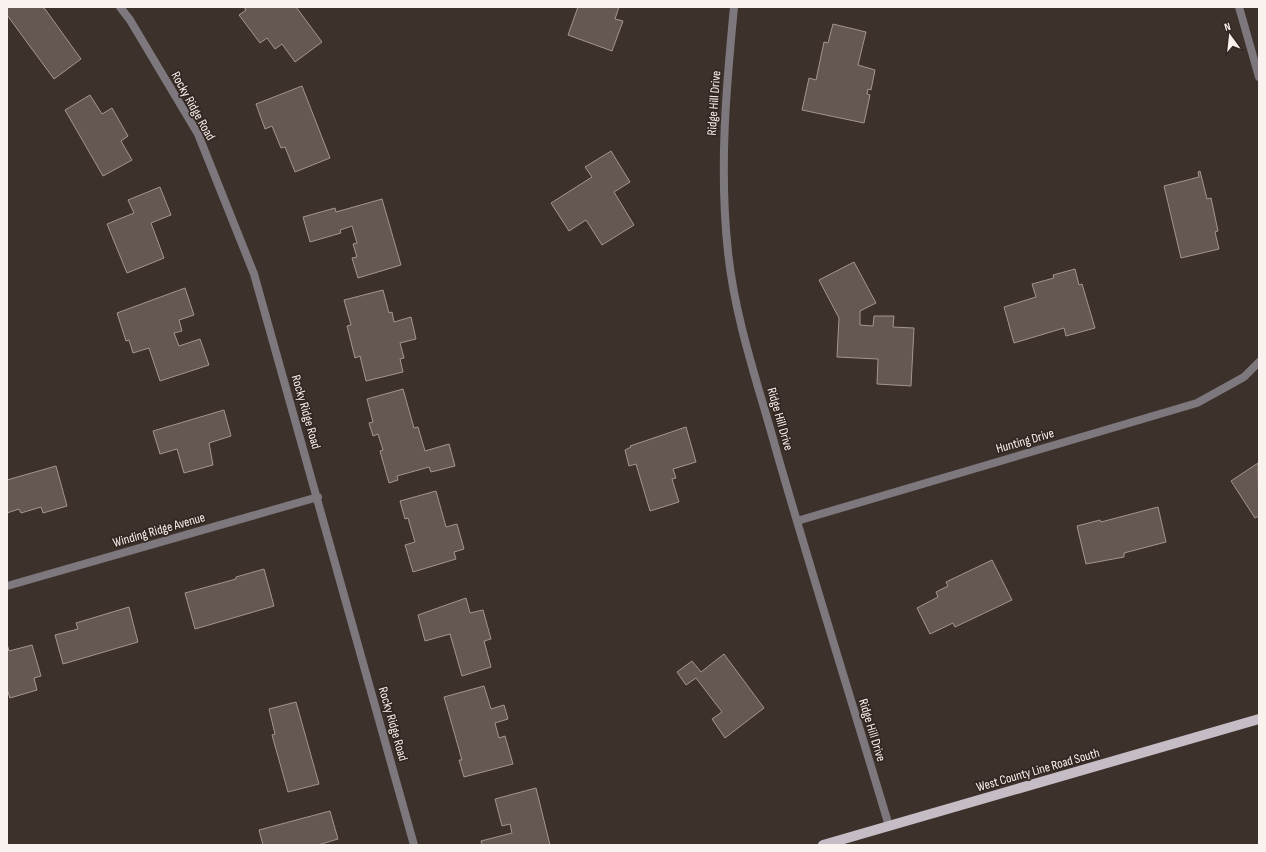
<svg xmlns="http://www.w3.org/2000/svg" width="1266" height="852" font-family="'Sofia Sans Condensed',sans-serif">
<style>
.building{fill:#655752;stroke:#a4958f}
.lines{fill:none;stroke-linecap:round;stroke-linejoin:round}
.street{stroke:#7d787d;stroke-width:8}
.primary{stroke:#c5bcc5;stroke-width:10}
.labels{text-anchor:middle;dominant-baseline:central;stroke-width:3.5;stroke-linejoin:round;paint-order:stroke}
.street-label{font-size:13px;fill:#faf2ef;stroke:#332722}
</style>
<rect width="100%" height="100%" fill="#3d312c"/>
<!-- building -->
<path class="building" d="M 7,7 L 42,7 L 45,9 L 81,59 L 54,79 L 7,15 Z
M 244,7 L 296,7 L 322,42 L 295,62 L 282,44 L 275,49 L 267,38 L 260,43 L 239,15 L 246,10 Z
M 578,7 L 619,7 L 615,19 L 623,21 L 612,51 L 568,35 Z
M 833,24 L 866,32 L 858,65 L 875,70 L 871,90 L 868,89 L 867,94 L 870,95 L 864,123 L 802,110 L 809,78 L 816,80 L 824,42 L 828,43 Z
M 302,86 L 330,158 L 295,172 L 285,147 L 281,148 L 272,126 L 265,129 L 256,104 Z
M 90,95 L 102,114 L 112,108 L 128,136 L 121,141 L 132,160 L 103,176 L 65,110 Z
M 611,151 L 630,182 L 614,192 L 634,225 L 602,245 L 586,220 L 569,231 L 551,203 L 592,177 L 585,167 Z
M 1200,171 L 1207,199 L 1211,198 L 1218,231 L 1215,232 L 1219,249 L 1181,258 L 1164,186 L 1199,177 L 1198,172 Z
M 160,187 L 171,215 L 151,223 L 164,258 L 127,273 L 107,224 L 134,213 L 128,200 Z
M 382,199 L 401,265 L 358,278 L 352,258 L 357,257 L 353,244 L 357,243 L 352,226 L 340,230 L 341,233 L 310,242 L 303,217 L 335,208 L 336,212 Z
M 854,262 L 876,303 L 860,311 L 860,325 L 873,326 L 874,316 L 894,316 L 893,327 L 914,328 L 911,386 L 877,384 L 878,359 L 837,357 L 839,318 L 819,280 Z
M 1075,269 L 1079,285 L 1082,284 L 1095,328 L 1066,336 L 1064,328 L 1014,343 L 1004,307 L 1036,297 L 1032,284 L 1054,278 L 1053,275 Z
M 185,288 L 194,315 L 179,320 L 182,331 L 174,333 L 179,346 L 200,339 L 209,365 L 160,381 L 149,348 L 133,353 L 129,340 L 126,341 L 117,313 Z
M 383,290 L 389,313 L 392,312 L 394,322 L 411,317 L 416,339 L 400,343 L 404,358 L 400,359 L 403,372 L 366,381 L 360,356 L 355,358 L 347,326 L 351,325 L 344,300 Z
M 403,389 L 414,428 L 418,427 L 425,451 L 449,444 L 455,466 L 431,472 L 429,467 L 397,476 L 398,480 L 389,483 L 380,451 L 383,450 L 378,434 L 373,436 L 369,423 L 373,422 L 367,399 Z
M 224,410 L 231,436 L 209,443 L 213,465 L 184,473 L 177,449 L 160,454 L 153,431 Z
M 686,427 L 696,462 L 673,469 L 676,478 L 672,479 L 679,502 L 650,511 L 636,464 L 629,466 L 625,450 L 631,447 L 630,446 Z
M 1258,463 L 1259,516 L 1255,518 L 1231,481 Z
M 56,466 L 67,506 L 43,513 L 41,507 L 21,513 L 19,509 L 7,513 L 7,480 Z
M 436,491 L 446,527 L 457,524 L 464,549 L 454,552 L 456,559 L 413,572 L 405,545 L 415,542 L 408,518 L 405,519 L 400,501 Z
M 1158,507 L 1166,542 L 1124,553 L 1124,557 L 1086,564 L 1077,526 L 1100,520 L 1101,522 Z
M 992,560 L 1012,600 L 955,627 L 953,623 L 930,634 L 917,608 L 938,597 L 936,592 L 948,586 L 946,582 Z
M 264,569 L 274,606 L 195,629 L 185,593 L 236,579 L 236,577 Z
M 466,598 L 470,613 L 483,610 L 491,639 L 484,641 L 491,667 L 462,676 L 450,634 L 425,641 L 418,615 Z
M 129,607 L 138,642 L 63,664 L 55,635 L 78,629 L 76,623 Z
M 7,644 L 9,651 L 32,645 L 41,676 L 34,678 L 37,690 L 10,698 L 7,689 Z
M 724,654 L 764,708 L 725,738 L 712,719 L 722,712 L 696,678 L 686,685 L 677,672 L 692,661 L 701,672 Z
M 484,686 L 491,709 L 504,705 L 508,719 L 495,723 L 499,738 L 505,736 L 513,764 L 464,777 L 459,760 L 462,760 L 444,697 Z
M 296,702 L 319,784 L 288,792 L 272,735 L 275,734 L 269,709 Z
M 536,788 L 550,845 L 482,845 L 481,841 L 512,833 L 510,824 L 502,826 L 495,799 Z
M 330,811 L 338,839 L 318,845 L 263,845 L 259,830 Z"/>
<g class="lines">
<!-- street -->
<path class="street" d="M 120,7 L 130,20 L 198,134 L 254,274 L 414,845
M 734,7 C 726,90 719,169 728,252 C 735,320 759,387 777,453 C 813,578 852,702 889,826
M 1239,7 L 1259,77
M 797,521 L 1197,403 L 1244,377 L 1259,362
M 7,586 L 318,497"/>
<!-- primary -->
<path class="primary" d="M 823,845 L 1259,719"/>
</g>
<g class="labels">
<!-- street labels -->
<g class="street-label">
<text transform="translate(714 103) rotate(-86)">Ridge Hill Drive</text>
<text transform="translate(193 106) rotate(61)">Rocky Ridge Road</text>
<text transform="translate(306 412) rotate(74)">Rocky Ridge Road</text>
<text transform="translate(780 419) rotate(74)">Ridge Hill Drive</text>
<text transform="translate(1025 441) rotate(-16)">Hunting Drive</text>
<text transform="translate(159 530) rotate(-16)">Winding Ridge Avenue</text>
<text transform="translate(393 724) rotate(74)">Rocky Ridge Road</text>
<text transform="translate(872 730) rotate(73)">Ridge Hill Drive</text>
<text transform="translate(1038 770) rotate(-16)">West County Line Road South</text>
</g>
</g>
<!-- border -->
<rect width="1266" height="852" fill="none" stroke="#faf2ef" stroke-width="16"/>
<!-- north arrow -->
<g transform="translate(1230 36) rotate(345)" stroke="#332722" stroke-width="3" paint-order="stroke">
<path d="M0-3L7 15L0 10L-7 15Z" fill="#faf2ef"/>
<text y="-6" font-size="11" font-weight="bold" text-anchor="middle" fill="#faf2ef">N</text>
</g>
</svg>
